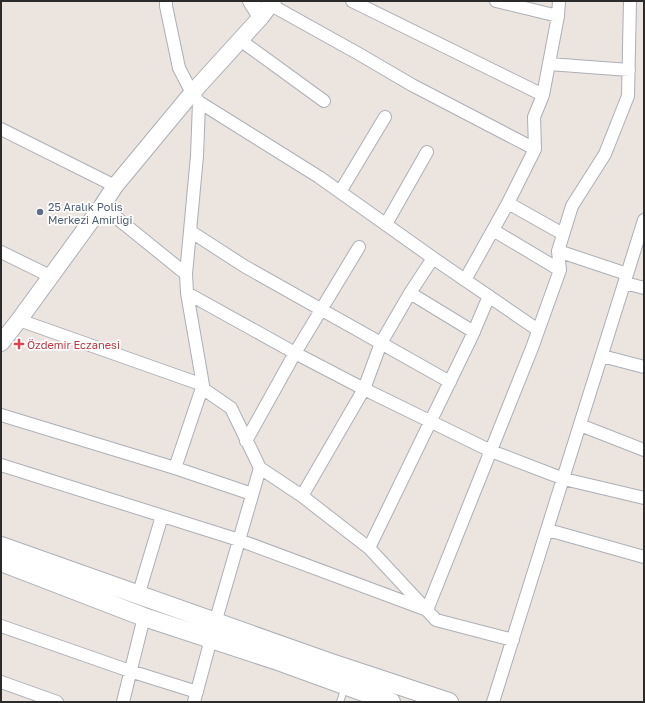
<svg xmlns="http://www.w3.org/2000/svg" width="645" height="703" font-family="'Golos Text',sans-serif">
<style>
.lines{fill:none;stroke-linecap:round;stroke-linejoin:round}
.service-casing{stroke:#abafb7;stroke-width:8}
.minor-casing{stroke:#abafb7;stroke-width:14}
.tertiary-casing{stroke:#abafb7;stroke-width:18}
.secondary-casing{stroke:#abafb7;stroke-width:20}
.service{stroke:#fff;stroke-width:6}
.minor{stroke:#fff;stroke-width:12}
.tertiary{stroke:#fff;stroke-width:16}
.secondary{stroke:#fff;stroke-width:18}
.service-dot{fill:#5c6f8a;stroke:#fff;stroke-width:1.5}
.health-dot{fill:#e0444e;stroke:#fff;stroke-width:1.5}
.labels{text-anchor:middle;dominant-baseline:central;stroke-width:3.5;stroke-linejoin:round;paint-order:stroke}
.service-label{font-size:11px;fill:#4e5e75;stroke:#fff;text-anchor:start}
.health-label{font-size:11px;fill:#be3a42;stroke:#fff;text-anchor:start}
</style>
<rect width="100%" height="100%" fill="#ece4df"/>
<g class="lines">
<defs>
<path id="service" d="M 340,702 L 345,687"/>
<path id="minor" d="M 166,1 L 166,6 L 179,68 L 192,93 L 199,102 L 197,156 L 186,274 L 187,293 L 203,385 L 202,388 L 231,408 L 260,468 L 302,496 L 369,548 L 436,620 L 513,640
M 352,1 L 543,95
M 496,1 L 558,16
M 271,5 L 359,54 L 412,85 L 535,149
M 240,40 L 324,101
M 549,64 L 629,70
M 199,102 L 319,177 L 433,258 L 538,330
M 1,129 L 115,186
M 340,192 L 385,117
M 508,203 L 563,234
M 102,206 L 186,274
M 386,224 L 427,152
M 493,230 L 560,270
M 190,231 L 244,266 L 450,382
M 558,251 L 627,274
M 1,252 L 50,276
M 465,280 L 508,203 L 535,149 L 534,117 L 543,95 L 558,16 L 559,1
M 625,283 L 644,288
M 187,293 L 295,353 L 364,389 L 491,451 L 564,479 L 644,498
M 410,293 L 474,332
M 19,320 L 203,385
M 602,356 L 644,367
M 1,415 L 175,468 L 252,494
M 580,425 L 644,450
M 246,441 L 295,353 L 359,247
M 1,465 L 239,540 L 427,610 L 532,348 L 560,270 L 558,251 L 572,206 L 605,154 L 628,96 L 630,1
M 175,468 L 202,388
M 302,496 L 364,389 L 381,343 L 410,293 L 433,258
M 548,530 L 644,557
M 369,548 L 472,336 L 489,296
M 138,596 L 162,516
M 215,623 L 260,468
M 1,626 L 130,671 L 197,692
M 1,682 L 57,702
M 123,702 L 144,617
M 194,702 L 211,639
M 493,702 L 644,220"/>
<path id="tertiary" d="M 251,1 L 261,17
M 1,343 L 19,320 L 102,206 L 115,186 L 192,93 L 261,17 L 273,1"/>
<path id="secondary" d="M 1,546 L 331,663 L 449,702
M 1,562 L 144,617 L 281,662 L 391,702"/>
</defs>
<!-- service casing -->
<use href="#service" class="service-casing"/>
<!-- minor casing -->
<use href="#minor" class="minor-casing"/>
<!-- tertiary casing -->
<use href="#tertiary" class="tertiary-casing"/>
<!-- secondary casing -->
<use href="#secondary" class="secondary-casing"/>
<!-- service -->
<use href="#service" class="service"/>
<!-- minor -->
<use href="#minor" class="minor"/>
<!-- tertiary -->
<use href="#tertiary" class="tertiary"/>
<!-- secondary -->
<use href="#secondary" class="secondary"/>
</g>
<!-- markers -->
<circle class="service-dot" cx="40" cy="212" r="4"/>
<path class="health-dot" d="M17 338h4v4h4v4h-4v4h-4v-4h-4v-4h4z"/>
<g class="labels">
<!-- service labels -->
<g class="service-label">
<text x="48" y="206">25 Aralık Polis<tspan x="48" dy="13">Merkezi Amirliği</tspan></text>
</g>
<!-- health labels -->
<g class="health-label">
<text x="27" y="344">Özdemir Eczanesi</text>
</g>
</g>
<!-- border -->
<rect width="645" height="703" fill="none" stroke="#2b2b2b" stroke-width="4"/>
</svg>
